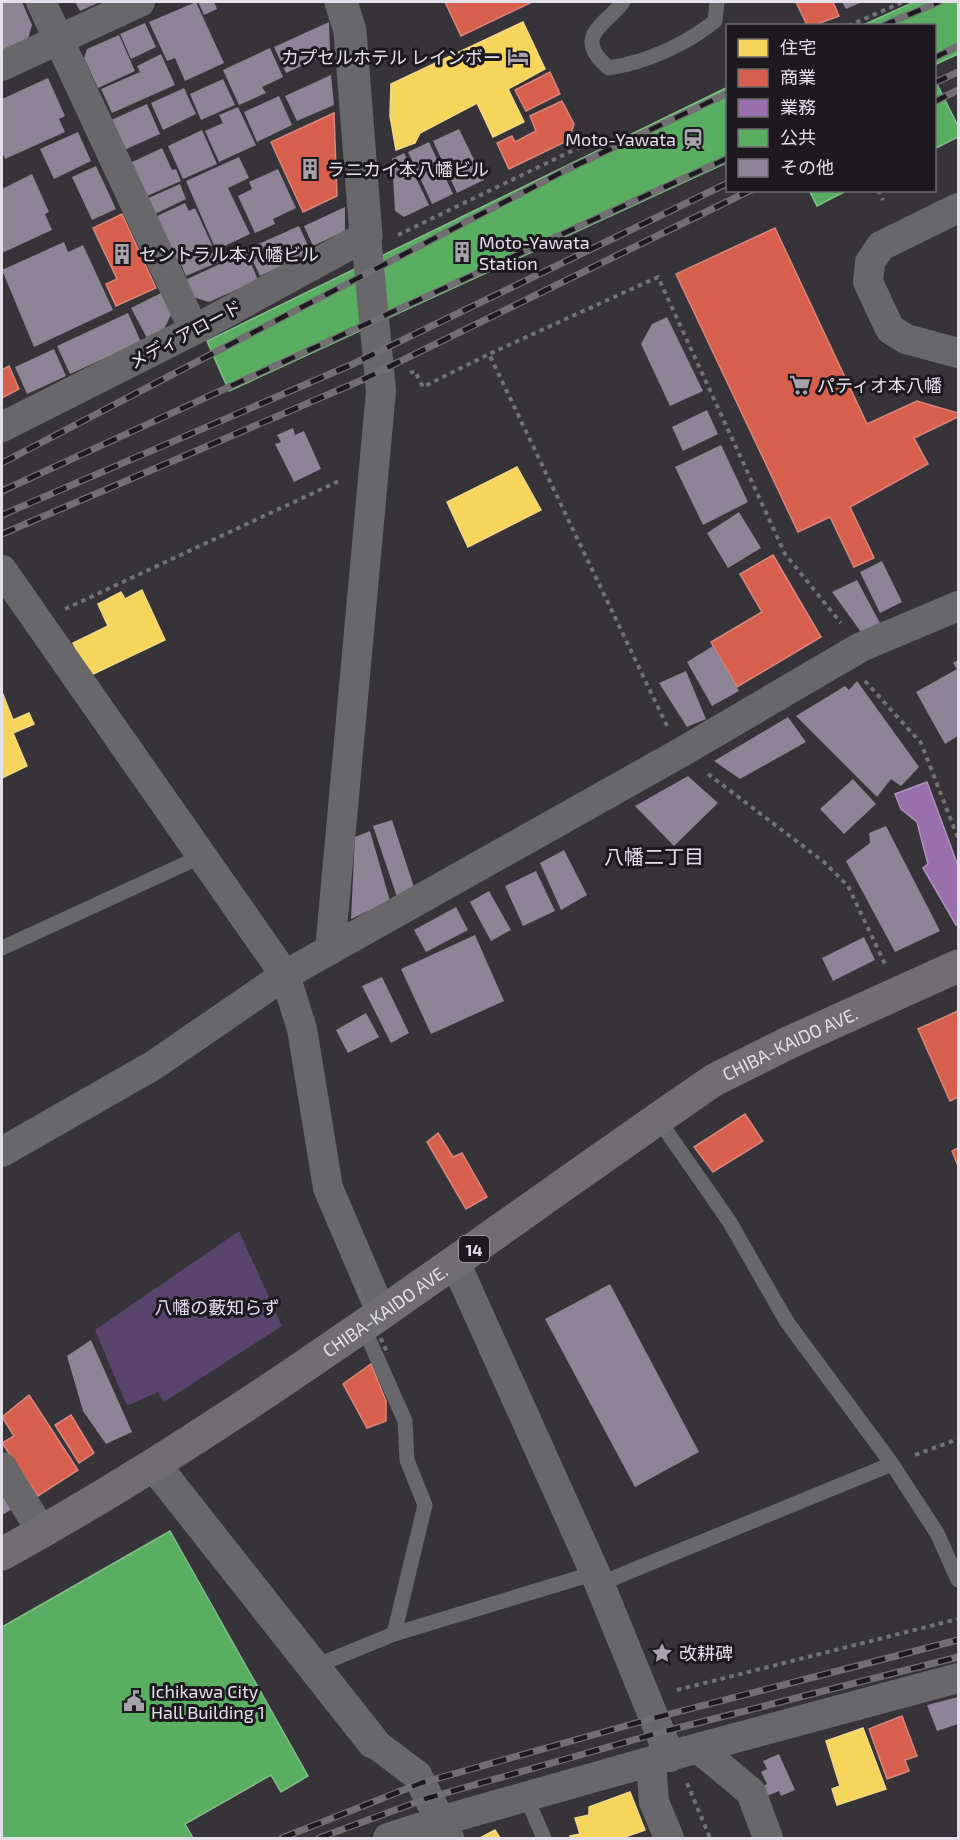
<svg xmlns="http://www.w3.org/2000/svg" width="960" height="1840" font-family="'Exo 2','Noto Sans JP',sans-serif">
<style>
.green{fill:#58446c}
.homes{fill:#f6d55c;stroke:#f1d886;stroke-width:1.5}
.shops{fill:#d6604d;stroke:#da867c;stroke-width:1.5}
.offices{fill:#9970ab;stroke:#b092be;stroke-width:1.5}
.public{fill:#5aae61;stroke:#83bd8a;stroke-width:1.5}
.building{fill:#8d8496}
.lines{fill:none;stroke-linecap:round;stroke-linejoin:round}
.path{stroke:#727174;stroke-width:4;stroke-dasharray:4.5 4.5;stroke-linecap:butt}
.service{stroke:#686769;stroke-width:15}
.minor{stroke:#686769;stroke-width:30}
.tertiary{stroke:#686769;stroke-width:33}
.trunk{stroke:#706e72;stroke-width:33}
.rail-casing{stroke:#726f73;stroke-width:7}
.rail{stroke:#1c191f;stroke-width:4.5;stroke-dasharray:14;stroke-linecap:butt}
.path-bridge{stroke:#727174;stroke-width:4;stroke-dasharray:4.5 4.5;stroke-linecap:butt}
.labels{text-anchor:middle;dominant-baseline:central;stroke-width:6;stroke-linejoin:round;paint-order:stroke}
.shield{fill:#1c191f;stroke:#a8a4ac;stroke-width:1.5}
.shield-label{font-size:16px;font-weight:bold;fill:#e4e0e9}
.poi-label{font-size:18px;fill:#e4e0e9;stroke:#1c191f;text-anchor:start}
.street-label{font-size:18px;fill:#e4e0e9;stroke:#1c191f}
.park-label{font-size:18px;fill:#e6dcf1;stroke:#1c191f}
.neighbourhood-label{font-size:20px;fill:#e4e0e9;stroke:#1c191f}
</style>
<rect width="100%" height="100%" fill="#363339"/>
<!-- green -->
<path class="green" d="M 239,1231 L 282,1326 L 164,1402 L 158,1392 L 127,1406 L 95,1330 Z"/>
<!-- homes -->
<path class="homes" d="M 523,22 L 545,69 L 508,89 L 524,122 L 493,137 L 477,103 L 420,133 L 415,143 L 396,150 L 390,116 L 391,84 Z
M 517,467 L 541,510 L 468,547 L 447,502 Z
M 142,590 L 165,640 L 89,676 L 73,643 L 108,626 L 98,604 L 121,592 L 125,599 Z
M 2,692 L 13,720 L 29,713 L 34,724 L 13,733 L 27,766 L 2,778 Z
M 863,1728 L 886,1789 L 837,1805 L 832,1789 L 840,1786 L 826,1741 Z
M 630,1792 L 645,1830 L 622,1838 L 571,1838 L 570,1836 L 580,1834 L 575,1818 L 589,1815 L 589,1807 Z
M 495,1830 L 500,1838 L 480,1838 Z"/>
<!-- shops -->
<path class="shops" d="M 445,2 L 532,2 L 461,36 Z
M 796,2 L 833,2 L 839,16 L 812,26 L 806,23 Z
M 550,72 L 560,94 L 526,111 L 515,90 Z
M 562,101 L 574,124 L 569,140 L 509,169 L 497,143 L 512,136 L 515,142 L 536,131 L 530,116 Z
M 334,113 L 337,196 L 303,212 L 271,142 Z
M 122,214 L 156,288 L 116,306 L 106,284 L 117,279 L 93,228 Z
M 775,228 L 867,424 L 917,401 L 958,413 L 958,417 L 914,438 L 928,464 L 850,507 L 874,558 L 854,567 L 830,517 L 798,532 L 676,274 Z
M 9,366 L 19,389 L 2,398 L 2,370 Z
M 773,555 L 821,637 L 737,687 L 711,642 L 762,612 L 740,574 Z
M 958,1011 L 958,1097 L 950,1101 L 918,1029 Z
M 745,1114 L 763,1141 L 713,1172 L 694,1147 Z
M 438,1133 L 453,1157 L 462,1153 L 487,1197 L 466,1209 L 427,1142 Z
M 958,1148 L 958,1166 L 952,1151 Z
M 371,1364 L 386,1401 L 386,1421 L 367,1428 L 343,1384 Z
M 29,1395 L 78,1470 L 38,1496 L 2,1443 L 14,1436 L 2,1417 Z
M 71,1415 L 94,1453 L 79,1463 L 55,1425 Z
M 902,1716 L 917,1756 L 905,1760 L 909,1771 L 887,1779 L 869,1729 Z"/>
<!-- offices -->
<path class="offices" d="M 927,782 L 958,866 L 958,923 L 956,925 L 923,868 L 928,864 L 917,822 L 901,809 L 895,794 Z"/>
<!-- public -->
<path class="public" d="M 914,2 L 958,2 L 958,54 L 934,65 L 934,26 L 861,26 Z
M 934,78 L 958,126 L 958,137 L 934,149 Z
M 728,87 L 728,162 L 229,391 L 207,341 Z
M 809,190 L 848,190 L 817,206 Z
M 170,1531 L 308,1776 L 281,1792 L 271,1775 L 185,1824 L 193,1838 L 2,1838 L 2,1627 Z"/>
<!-- building -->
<path class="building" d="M 2,2 L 22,2 L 32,25 L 28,39 L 2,51 Z
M 75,2 L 100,2 L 80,11 Z
M 196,2 L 224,63 L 185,81 L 175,58 L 167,61 L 149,22 Z
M 198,2 L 214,2 L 217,9 L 204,15 Z
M 842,2 L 862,2 L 846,9 Z
M 329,22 L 330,53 L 286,73 L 274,47 Z
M 145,23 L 156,47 L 131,59 L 120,34 Z
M 119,35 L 135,71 L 98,88 L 84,58 L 87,49 Z
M 270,48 L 283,77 L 262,87 L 266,93 L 239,105 L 223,70 Z
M 161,54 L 175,85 L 112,113 L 101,89 L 140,72 L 137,66 Z
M 331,75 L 334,105 L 297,121 L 285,96 Z
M 48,78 L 65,116 L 59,119 L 65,132 L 5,159 L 2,152 L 2,99 Z
M 223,79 L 235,105 L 201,120 L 190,94 Z
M 184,88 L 196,114 L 163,130 L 151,103 Z
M 279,96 L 292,125 L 257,142 L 244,112 Z
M 147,104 L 160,134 L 122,151 L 109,121 Z
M 238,107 L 256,145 L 219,162 L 205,131 L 223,123 L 219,115 Z
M 459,129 L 484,180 L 457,193 L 433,141 Z
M 202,130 L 217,164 L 183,179 L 168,146 Z
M 78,132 L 91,161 L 54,179 L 40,149 Z
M 429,142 L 453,194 L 432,204 L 408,152 Z
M 162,148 L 172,170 L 176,169 L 181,181 L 145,197 L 130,163 Z
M 404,153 L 429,205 L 404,217 L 395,211 L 392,159 Z
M 239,157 L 249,178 L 228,188 L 250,234 L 216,250 L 186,181 Z
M 96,166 L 116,209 L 92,220 L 72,177 Z
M 278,169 L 296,208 L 273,219 L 275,224 L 255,233 L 238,196 L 252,189 L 249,182 Z
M 32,174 L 49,212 L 45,214 L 52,230 L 2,253 L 2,189 Z
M 180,184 L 186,199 L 153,215 L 146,199 Z
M 185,203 L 189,211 L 195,208 L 212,245 L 175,261 L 155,217 Z
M 345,207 L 345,231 L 313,246 L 304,226 Z
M 299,226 L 311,252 L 260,276 L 247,249 Z
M 64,242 L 68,252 L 83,245 L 113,310 L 34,347 L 2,270 Z
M 207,249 L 209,254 L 216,251 L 221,261 L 186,276 L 180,262 Z
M 246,252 L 258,280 L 209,302 L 193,297 L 185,280 Z
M 161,293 L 172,313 L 164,329 L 147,338 L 131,308 Z
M 128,313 L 141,342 L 70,374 L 57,346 Z
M 667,317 L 703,391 L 670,406 L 641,344 L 652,324 Z
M 54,349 L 66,376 L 27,394 L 15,367 Z
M 707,410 L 718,434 L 683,451 L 672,427 Z
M 293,428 L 295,435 L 304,431 L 321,469 L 294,482 L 275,444 L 281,442 L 277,435 Z
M 721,445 L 748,502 L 703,525 L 675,467 Z
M 739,512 L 761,548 L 728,568 L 707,533 Z
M 882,561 L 902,602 L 880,613 L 860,572 Z
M 857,580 L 881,625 L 861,632 L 832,592 Z
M 713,646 L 739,691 L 712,706 L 687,662 Z
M 958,660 L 958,736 L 945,744 L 916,692 L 957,669 L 953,663 Z
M 686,671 L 706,719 L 687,727 L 659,683 Z
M 857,681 L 919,767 L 901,786 L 891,779 L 877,797 L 796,716 L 845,686 L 849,690 Z
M 788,717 L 806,742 L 740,779 L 714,761 Z
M 688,776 L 718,803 L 674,846 L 635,806 Z
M 853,779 L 876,804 L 844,834 L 820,809 Z
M 392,820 L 415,890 L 397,897 L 373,826 Z
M 886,826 L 940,931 L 895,952 L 846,861 L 870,843 L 869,833 Z
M 370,831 L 390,901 L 351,919 L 355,837 Z
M 564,850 L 587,895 L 561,910 L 540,863 Z
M 536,871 L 555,911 L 523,926 L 505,886 Z
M 489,891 L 511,930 L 491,941 L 470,902 Z
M 456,907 L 468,930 L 426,952 L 414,930 Z
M 475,935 L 504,1001 L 431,1034 L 401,969 Z
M 864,937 L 875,960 L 833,981 L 822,958 Z
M 382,977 L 409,1033 L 391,1043 L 362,986 Z
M 366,1013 L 379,1037 L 348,1053 L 336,1030 Z
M 610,1284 L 699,1452 L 635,1487 L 545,1319 Z
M 91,1340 L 132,1432 L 106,1444 L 83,1411 L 67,1356 Z
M 2,1489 L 12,1509 L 2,1515 Z
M 958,1697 L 958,1724 L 937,1731 L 927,1705 Z
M 779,1754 L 795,1790 L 781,1796 L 779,1791 L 767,1796 L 763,1786 L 767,1784 L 761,1772 L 767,1769 L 763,1761 Z"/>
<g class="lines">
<!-- path -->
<path class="path" d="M 848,26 L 903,2
M 878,190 L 883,200
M 398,235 L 586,144
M 410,373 L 415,371 L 423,387 L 489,354
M 65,609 L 341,480
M 865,681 L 921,743 L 958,838
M 667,726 L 489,354 L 658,277 L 785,554 L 841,623
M 708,774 L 824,862 L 848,886 L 885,964
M 915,1455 L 958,1439
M 677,1690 L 958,1619
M 687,1783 L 710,1838"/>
<!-- service -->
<path class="service" d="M 623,2 C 604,26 572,37 609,68 C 647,62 685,45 715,21 L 717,2
M 2,948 L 202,856
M 658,1119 L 729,1221 L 787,1322 L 892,1464 L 937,1533 L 958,1580
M 363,1326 L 405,1421 L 407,1460 L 425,1505 L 394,1634
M 599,1584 L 892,1464
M 313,1667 L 394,1634 L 595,1573
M 526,1797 L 544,1838"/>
<!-- minor -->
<path class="minor" d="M 41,2 L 194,330
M 2,66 L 140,2
M 958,208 L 881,246 L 870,262 L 868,282 L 890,329 L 906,339 L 958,353
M 2,427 L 194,330 L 366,236 L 381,391 L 330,950
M 2,570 L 285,975 L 302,1029 L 328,1188 L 381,1312
M 2,1152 L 154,1065 L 285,975 L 680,753 L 861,647 L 958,606
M 455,1262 L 595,1573 L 670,1757
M 2,1467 L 42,1532
M 373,1742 L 417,1775 L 449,1838
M 698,1748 L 751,1792 L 768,1838
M 651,1763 L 654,1802 L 669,1838
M 388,1838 L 440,1821 L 698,1748 L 958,1678"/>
<!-- tertiary -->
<path class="tertiary" d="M 341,2 L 350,31 L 366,236
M 155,1466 L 373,1742"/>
<!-- trunk -->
<path class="trunk" id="s1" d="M 2,1554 C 252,1416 479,1241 714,1080 L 788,1043 L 958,966"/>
<defs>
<path id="rail" d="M 882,26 L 939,2
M 934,58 L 958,46
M 934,83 L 958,72
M 934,102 L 958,90
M 2,463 L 566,170 L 728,93
M 2,491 L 728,158
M 2,515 L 353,364 L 728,183
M 2,534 L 362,380 L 751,190
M 282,1838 L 421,1783 L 654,1718 L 958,1640
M 319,1838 L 428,1798 L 658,1733 L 958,1657"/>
</defs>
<!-- rail casing -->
<use href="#rail" class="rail-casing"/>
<!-- rail -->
<use href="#rail" class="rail"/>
<!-- path-bridge -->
<path class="path-bridge" d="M 358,1289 L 387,1352"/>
</g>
<!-- icons -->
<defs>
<symbol id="hotel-bare" viewBox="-9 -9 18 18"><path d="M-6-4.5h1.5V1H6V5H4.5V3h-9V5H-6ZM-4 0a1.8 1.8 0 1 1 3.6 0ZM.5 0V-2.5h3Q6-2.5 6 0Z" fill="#a7a3ab" stroke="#1c191f" stroke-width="2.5" paint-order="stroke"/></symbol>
<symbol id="station-bare" viewBox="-9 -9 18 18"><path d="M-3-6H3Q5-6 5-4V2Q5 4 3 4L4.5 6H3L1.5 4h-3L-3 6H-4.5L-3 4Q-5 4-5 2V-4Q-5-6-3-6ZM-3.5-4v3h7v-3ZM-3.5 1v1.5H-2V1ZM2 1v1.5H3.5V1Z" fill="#a7a3ab" stroke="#1c191f" stroke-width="2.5" paint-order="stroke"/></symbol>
<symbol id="building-bare" viewBox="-9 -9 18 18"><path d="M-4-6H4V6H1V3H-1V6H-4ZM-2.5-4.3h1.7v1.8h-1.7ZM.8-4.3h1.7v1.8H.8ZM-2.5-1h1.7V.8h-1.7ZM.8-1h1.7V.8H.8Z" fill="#a7a3ab" stroke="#1c191f" stroke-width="2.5" paint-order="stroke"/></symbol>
<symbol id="supermarket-bare" viewBox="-9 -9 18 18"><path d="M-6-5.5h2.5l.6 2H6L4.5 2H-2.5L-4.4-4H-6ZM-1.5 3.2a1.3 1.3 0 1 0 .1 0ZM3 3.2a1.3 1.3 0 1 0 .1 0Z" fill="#a7a3ab" stroke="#1c191f" stroke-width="2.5" paint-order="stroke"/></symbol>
<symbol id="sight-bare" viewBox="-9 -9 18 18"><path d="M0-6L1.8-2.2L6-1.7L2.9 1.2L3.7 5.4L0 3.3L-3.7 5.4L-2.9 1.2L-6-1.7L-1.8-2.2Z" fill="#a7a3ab" stroke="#1c191f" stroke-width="2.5" paint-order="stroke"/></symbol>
<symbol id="civic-bare" viewBox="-9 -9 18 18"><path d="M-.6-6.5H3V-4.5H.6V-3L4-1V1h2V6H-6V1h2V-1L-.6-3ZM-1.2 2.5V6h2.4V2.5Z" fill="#a7a3ab" stroke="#1c191f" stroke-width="2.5" paint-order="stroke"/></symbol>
</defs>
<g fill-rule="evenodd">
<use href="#hotel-bare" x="503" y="42" width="30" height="30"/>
<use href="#station-bare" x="678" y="124" width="30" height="30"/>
<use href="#building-bare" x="295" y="154" width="30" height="30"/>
<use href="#building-bare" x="447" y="237" width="30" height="30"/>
<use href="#building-bare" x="107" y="239" width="30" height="30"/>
<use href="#supermarket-bare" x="785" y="370" width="30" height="30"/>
<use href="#sight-bare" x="647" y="1638" width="30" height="30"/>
<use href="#civic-bare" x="119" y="1686" width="30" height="30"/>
</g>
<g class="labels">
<!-- shield labels -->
<rect class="shield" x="459" y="1236" width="30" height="26" rx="4.5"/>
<g class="shield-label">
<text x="474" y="1249">14</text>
</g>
<!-- poi labels -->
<g class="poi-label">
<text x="501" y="57" text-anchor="end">カプセルホテル レインボー</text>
<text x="676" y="139" text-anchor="end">Moto-Yawata</text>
<text x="327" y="169">ラニカイ本八幡ビル</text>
<text x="479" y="242">Moto-Yawata<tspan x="479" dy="21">Station</tspan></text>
<text x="139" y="254">セントラル本八幡ビル</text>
<text x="817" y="385">パティオ本八幡</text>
<text x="679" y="1653">改耕碑</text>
<text x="151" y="1691">Ichikawa City<tspan x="151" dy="21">Hall Building 1</tspan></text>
</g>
<!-- street labels -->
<g class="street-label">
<text transform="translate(185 334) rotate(-28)">メディアロード</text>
<text stroke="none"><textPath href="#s1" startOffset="940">CHIBA-KAIDO AVE.</textPath></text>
<text stroke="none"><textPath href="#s1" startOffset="454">CHIBA-KAIDO AVE.</textPath></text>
</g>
<!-- park labels -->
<g class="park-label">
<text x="217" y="1307">八幡の藪知らず</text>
</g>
<!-- neighbourhood labels -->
<g class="neighbourhood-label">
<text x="654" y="856">八幡二丁目</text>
</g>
</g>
<!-- border -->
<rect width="960" height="1840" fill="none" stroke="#e4e0e9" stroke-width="6"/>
<!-- legend -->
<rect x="726" y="24" width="210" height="168" fill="#1c191f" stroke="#6c6970" stroke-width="1.5"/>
<rect x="738" y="39" width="30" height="18" fill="#f6d55c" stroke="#6c6970" stroke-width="1.5"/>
<text x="780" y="54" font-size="18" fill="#e4e0e9">住宅</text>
<rect x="738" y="69" width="30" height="18" fill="#d6604d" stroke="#6c6970" stroke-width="1.5"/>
<text x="780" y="84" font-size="18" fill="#e4e0e9">商業</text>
<rect x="738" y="99" width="30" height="18" fill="#9970ab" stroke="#6c6970" stroke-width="1.5"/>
<text x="780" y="114" font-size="18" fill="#e4e0e9">業務</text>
<rect x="738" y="129" width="30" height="18" fill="#5aae61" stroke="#6c6970" stroke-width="1.5"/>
<text x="780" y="144" font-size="18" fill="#e4e0e9">公共</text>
<rect x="738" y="159" width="30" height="18" fill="#8d8496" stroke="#6c6970" stroke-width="1.5"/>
<text x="780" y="174" font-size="18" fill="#e4e0e9">その他</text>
</svg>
